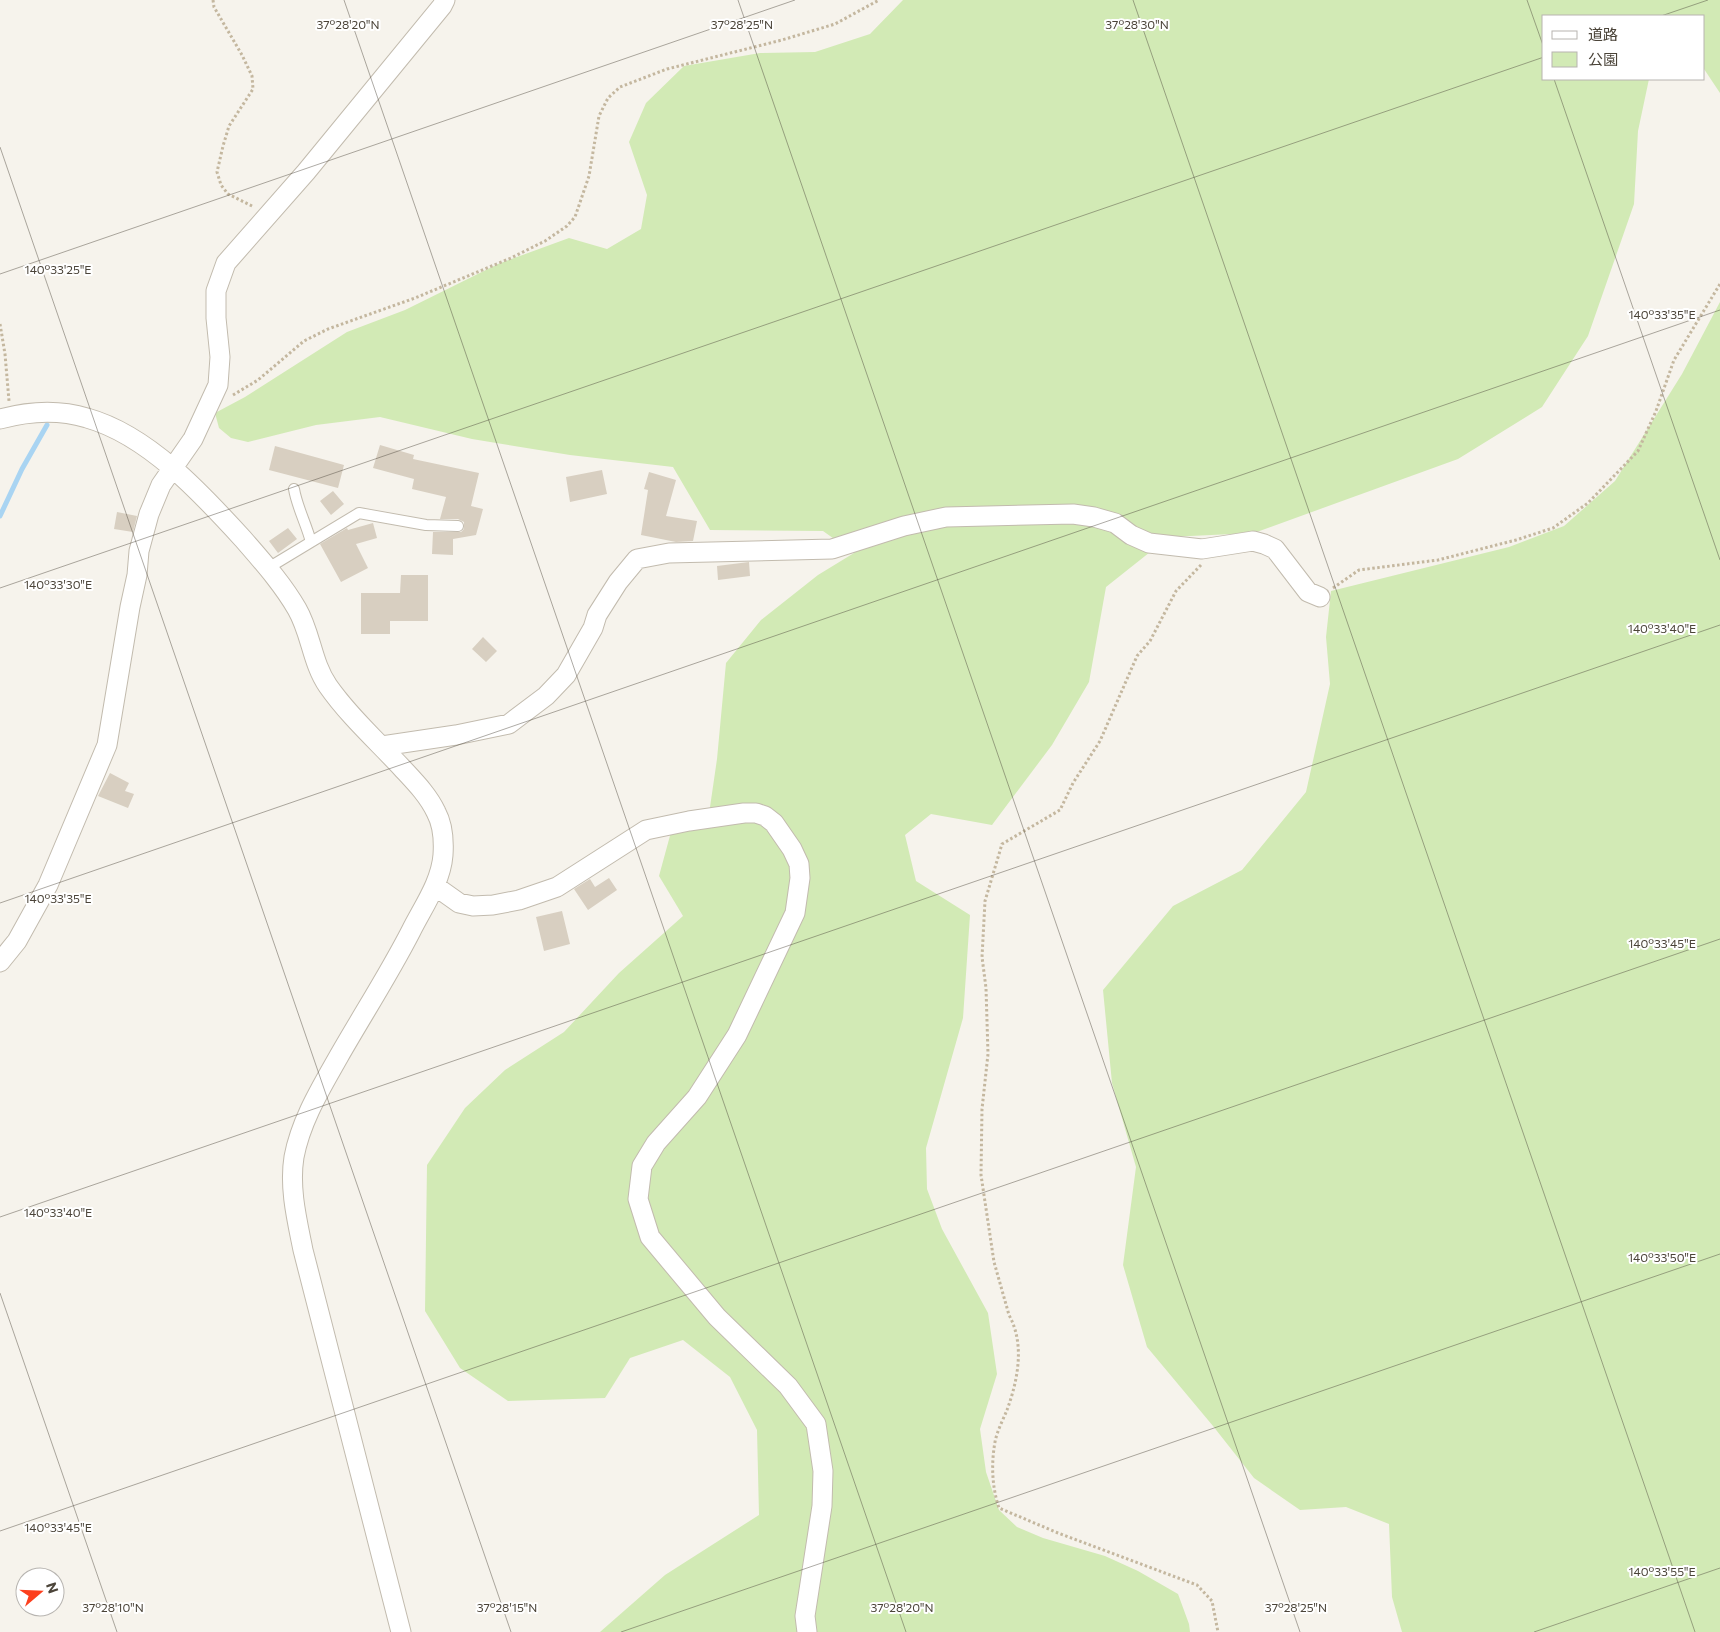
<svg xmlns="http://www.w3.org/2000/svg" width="1720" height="1632" font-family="Commissioner,'Noto Sans JP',sans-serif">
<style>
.green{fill:#d2eab5}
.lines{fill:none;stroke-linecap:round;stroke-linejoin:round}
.stream{stroke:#a9d4f2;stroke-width:5}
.building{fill:#d8cfc1}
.service-casing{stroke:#c2bbae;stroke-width:12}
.minor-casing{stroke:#c2bbae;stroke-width:21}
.path{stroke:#c4b79f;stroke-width:3;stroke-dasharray:2.5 2.5;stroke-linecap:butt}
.service{stroke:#fff;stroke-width:10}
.minor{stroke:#fff;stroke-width:19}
.ticks{fill:none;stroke:#4b4439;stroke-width:1;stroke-opacity:0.45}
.ticks-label{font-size:12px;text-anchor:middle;fill:#4b4439;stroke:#fff;stroke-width:4;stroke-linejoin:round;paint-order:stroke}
</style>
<rect width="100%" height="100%" fill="#f6f3ec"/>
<!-- green -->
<path class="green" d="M 903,0 L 1720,0 L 1720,93 L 1704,69 L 1704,16 L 1544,16 L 1544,79 L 1649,79 L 1638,131 L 1634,204 L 1588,336 L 1542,407 L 1458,459 L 1254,533 L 1169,537 L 1106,587 L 1089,682 L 1052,745 L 992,825 L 931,814 L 905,835 L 916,881 L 970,915 L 963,1018 L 926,1148 L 927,1189 L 942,1229 L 988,1313 L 997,1374 L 980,1429 L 986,1472 L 999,1510 L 1017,1527 L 1043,1538 L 1105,1556 L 1138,1571 L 1178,1594 L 1189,1624 L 1190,1632 L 600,1632 L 665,1575 L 759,1515 L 757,1430 L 730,1377 L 683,1340 L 630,1358 L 605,1398 L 508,1401 L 460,1368 L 425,1311 L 427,1165 L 465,1108 L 505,1070 L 564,1032 L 619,973 L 683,916 L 659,876 L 671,832 L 709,814 L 717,759 L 726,663 L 761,620 L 818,575 L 854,553 L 823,531 L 710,530 L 673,467 L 570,455 L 472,439 L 380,417 L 316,425 L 248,442 L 231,438 L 219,428 L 215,413 L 245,397 L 347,332 L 405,310 L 498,264 L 569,238 L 607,249 L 641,229 L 647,195 L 629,142 L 646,103 L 684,66 L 760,53 L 815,52 L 870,34 Z
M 1720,302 L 1720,1632 L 1402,1632 L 1392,1597 L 1389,1524 L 1346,1507 L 1300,1510 L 1254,1478 L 1213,1426 L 1147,1347 L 1123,1265 L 1136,1167 L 1112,1083 L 1103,990 L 1173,906 L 1242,870 L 1306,792 L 1330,684 L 1326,637 L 1331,591 L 1509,547 L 1564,526 L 1615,481 L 1682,374 Z"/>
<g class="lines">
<!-- stream -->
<path class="stream" d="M 0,516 L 22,469 L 47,425"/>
</g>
<!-- building -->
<path class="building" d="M 380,445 L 414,455 L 413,459 L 479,473 L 471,506 L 483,509 L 476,535 L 453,539 L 453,555 L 432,554 L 433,532 L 461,532 L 464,529 L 464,522 L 458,519 L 440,519 L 446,497 L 412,489 L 414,479 L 373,468 Z
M 275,446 L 344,465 L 338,488 L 269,470 Z
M 602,470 L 607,494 L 570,502 L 566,477 Z
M 649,472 L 676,480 L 666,516 L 697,521 L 693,541 L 676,542 L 641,535 L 648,490 L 644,489 Z
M 333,491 L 344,504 L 331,515 L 320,501 Z
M 117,512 L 137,516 L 133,532 L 114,529 Z
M 373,523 L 377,538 L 356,544 L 368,568 L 341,582 L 320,544 L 347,528 L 348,530 Z
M 288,528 L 297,539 L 278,553 L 269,541 Z
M 749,562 L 750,576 L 718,580 L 717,566 Z
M 401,575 L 428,575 L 428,621 L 390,621 L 390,634 L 361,634 L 361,593 L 400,593 Z
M 483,637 L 497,651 L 486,662 L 472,649 Z
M 110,773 L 129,783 L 125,791 L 134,794 L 128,808 L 98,796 Z
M 609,878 L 617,890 L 588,910 L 574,889 L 590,879 L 595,887 Z
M 562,911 L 570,944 L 544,951 L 536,917 Z"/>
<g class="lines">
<defs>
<path id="service" d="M 294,489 C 297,507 306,523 311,542
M 268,568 L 359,513 L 426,525 L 458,526"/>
<path id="minor" d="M 0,419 C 29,411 58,409 87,418 C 148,435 202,494 243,539 C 262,561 282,583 297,609 C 311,633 312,663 328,686 C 349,716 377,741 402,768 C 415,782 428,795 436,812 C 443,825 444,840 443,855 C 441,882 423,907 411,931 C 389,974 363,1014 339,1056 C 321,1088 301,1120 294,1157 C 289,1188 297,1220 303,1250 L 401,1632
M 382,746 L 456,735 L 509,724 L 546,696 L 566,675 L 593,628 L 597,615 L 618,582 L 637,559 L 669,553 L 832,549 L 904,526 L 946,517 L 1073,514 L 1094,517 L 1115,523 L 1131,535 L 1149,543 L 1202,549 L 1253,541 L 1264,544 L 1275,549 L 1308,592 L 1320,597
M 435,886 L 459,903 L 473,906 L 493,905 L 519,900 L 557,887 L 646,830 L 689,821 L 744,813 L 756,813 L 765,816 L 774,823 L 792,849 L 799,864 L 800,878 L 795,913 L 737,1035 L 697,1097 L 656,1143 L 642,1166 L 638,1199 L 650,1237 L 717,1317 L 788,1386 L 816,1424 L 823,1471 L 822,1506 L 805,1616 L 807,1632
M 0,962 L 17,941 L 48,885 L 107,745 L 130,607 L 137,575 L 139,551 L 149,514 L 161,485 L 193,439 L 218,385 L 220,357 L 216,318 L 216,291 L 226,263 L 306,172 L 442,6 L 445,0"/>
</defs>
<!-- service casing -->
<use href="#service" class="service-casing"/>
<!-- minor casing -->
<use href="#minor" class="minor-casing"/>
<!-- path -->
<path class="path" d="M 213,0 L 214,7 L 242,55 L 252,76 L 253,89 L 229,126 L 223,146 L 217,172 L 221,185 L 228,194 L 254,207
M 0,324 L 5,354 L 9,401
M 233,395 L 258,380 L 304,341 L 328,329 L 415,298 L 511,258 L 545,241 L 567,226 L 575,217 L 589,176 L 599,116 L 608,98 L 620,87 L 667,69 L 782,40 L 835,24 L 879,0
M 1201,565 L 1176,591 L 1150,641 L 1137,656 L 1100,741 L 1073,783 L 1060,810 L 1002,844 L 985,901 L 982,957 L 986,988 L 988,1054 L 982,1109 L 981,1175 L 994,1262 L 1009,1315 C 1025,1344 1018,1380 1007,1410 C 1003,1420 997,1431 995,1442 C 991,1464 992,1487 999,1508 L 1058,1533 L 1197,1585 L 1212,1601 L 1218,1632
M 1333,588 L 1359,570 L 1438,560 L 1516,540 L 1553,528 L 1588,503 L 1638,451 L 1656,411 L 1674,360 L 1720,284"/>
<!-- service -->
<use href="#service" class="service"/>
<!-- minor -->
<use href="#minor" class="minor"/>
</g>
<!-- ticks -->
<path class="ticks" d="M 344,0 L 906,1632M 738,0 L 1300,1632M 1133,0 L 1695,1632M 1527,0 L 1544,48M 1661,16 L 1708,0M 1554,79 L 1720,560M 0,147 L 511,1632M 0,274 L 795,0M 0,588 L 1544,57M 0,903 L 1720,310M 0,1217 L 1720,625M 0,1293 L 117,1632M 0,1531 L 1720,939M 621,1632 L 1720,1254M 1534,1632 L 1720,1568"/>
<g class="ticks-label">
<text x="348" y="29">37°28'20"N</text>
<text x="742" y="29">37°28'25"N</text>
<text x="1137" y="29">37°28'30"N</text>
<text x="58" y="274">140°33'25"E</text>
<text x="1662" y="319">140°33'35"E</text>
<text x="58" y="589">140°33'30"E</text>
<text x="1662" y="633">140°33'40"E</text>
<text x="58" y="903">140°33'35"E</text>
<text x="1662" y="948">140°33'45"E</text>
<text x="58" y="1217">140°33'40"E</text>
<text x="1662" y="1262">140°33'50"E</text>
<text x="58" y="1532">140°33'45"E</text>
<text x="1662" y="1576">140°33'55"E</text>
<text x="113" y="1612">37°28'10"N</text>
<text x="507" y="1612">37°28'15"N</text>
<text x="902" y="1612">37°28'20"N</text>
<text x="1296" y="1612">37°28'25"N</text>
</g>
<!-- legend -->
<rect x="1542" y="15" width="162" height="65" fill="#ffffff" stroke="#b7b4b0"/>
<rect x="1552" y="31" width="25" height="8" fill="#ffffff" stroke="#b7b4b0"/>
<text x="1588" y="40" font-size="15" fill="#4b4439">道路</text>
<rect x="1552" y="52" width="25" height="15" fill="#d2eab5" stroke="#b7b4b0"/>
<text x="1588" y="65" font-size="15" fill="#4b4439">公園</text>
<!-- north arrow -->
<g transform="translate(40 1592) rotate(71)"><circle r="24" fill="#ffffff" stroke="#b7b4b0"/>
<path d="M0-4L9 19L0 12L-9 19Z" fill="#fc3f1d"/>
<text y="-8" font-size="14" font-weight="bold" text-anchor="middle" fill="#4b4439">N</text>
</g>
</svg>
